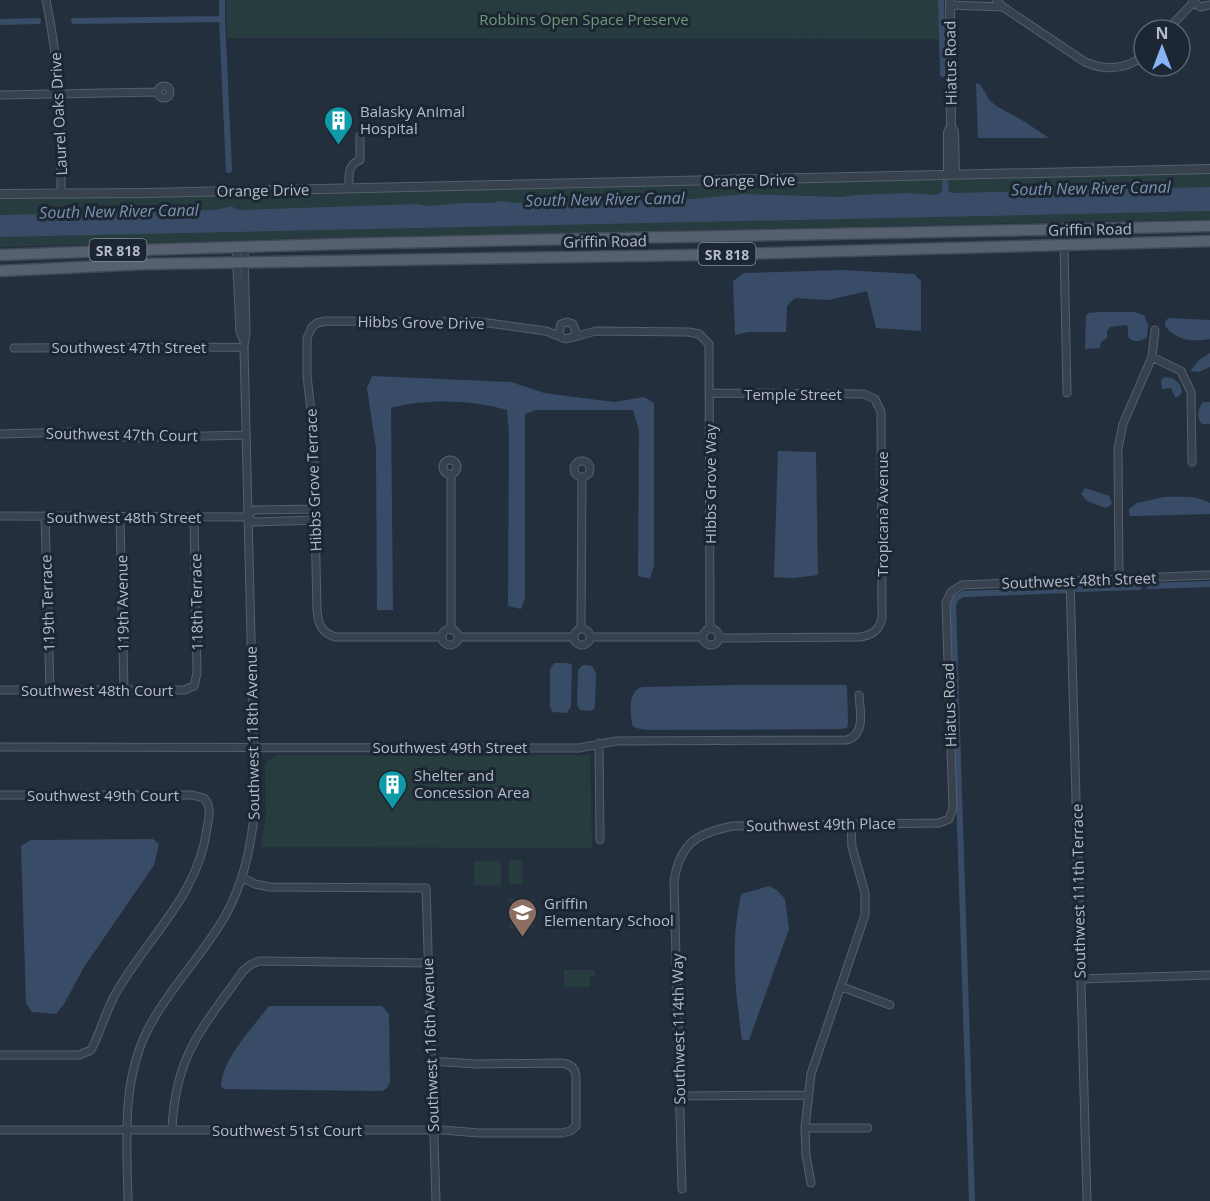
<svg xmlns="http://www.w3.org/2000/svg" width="1210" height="1201" font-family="'Open Sans',sans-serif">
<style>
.green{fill:#263c3f}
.water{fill:#394c67}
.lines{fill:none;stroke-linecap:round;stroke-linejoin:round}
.canal{stroke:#394c67;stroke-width:6}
.minor-casing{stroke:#565f6c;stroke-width:9}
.tertiary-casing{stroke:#565f6c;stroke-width:10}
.primary-casing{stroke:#414a57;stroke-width:13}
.minor{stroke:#38414e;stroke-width:7}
.tertiary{stroke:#38414e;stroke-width:8}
.primary{stroke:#56606e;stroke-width:10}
.labels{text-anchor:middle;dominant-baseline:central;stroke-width:6;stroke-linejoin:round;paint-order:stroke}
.shield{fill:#1d2633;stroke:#878f9c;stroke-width:1.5}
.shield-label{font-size:14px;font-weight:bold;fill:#b4bcc9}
.park-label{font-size:15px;fill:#6b9a76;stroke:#1d2633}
.street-label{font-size:15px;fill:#b4bcc9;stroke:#1d2633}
.poi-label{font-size:15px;fill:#b4bcc9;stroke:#1d2633;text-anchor:start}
.water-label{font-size:16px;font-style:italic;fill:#7c92b1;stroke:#1d2633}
</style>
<rect width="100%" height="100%" fill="#242f3e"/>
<!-- green -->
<path class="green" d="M 226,0 L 941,0 L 942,39 L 227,38 Z
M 1210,172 L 1210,219 L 278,239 L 0,247 L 0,199 Z
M 275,755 L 590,755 L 592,848 L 261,847 L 266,815 L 265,764 Z
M 509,860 L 522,860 L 523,884 L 509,884 Z
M 474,861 L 501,861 L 501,885 L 474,885 Z
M 533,898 L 534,928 L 510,929 L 509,899 Z
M 564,970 L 595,970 L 595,976 L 590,976 L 590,987 L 564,987 Z"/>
<!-- water -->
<path class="water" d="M 976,83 L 980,84 L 990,101 L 998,107 L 1025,122 L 1049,138 L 978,138 Z
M 1210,187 L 1210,211 L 0,237 L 0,215 L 216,210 L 232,206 L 235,209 L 242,210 L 417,204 L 429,206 L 462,203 L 491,203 L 501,201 L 515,203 L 628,201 L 694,199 L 743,194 L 840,197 L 857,195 L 910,193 L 936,195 L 943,191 L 943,188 L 948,188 L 949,192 L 955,193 Z
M 844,270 L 914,274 L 921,281 L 921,331 L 876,328 L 867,291 L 829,300 L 795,298 L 787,306 L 786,332 L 749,332 L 735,335 L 733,281 L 744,273 Z
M 1100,312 L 1134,312 L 1144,315 L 1148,325 L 1147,337 C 1141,342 1133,343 1128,337 L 1128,327 L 1126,325 L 1110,327 L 1107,331 L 1107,338 L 1101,342 L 1100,348 L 1085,349 L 1086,316 L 1088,313 Z
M 1169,318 L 1210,320 L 1210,339 C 1192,342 1177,341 1165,326 L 1165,321 Z
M 1210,353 L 1210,367 L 1199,372 L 1190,371 L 1199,360 Z
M 372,376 L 511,382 L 544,393 L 582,398 L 615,402 L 644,397 L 654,403 L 654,565 L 650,579 L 638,576 L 639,430 L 633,410 L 536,410 L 525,414 L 525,598 L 521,609 L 508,606 L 509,434 L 507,410 C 476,400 423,398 391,408 L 393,610 L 377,610 L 376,448 L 367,388 Z
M 1164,377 L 1172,378 L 1180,384 L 1182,392 L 1178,397 L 1175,397 L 1171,388 L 1162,389 L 1161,380 Z
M 1203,402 L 1210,402 L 1210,424 L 1202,424 C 1196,418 1198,408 1203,402 Z
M 778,451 L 816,452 L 818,575 L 793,578 L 774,577 Z
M 1085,488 L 1109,496 L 1112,504 L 1106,508 L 1087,501 L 1081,494 Z
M 1164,497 C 1179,497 1196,495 1210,503 L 1210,514 L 1135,516 L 1130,516 L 1129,513 L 1129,509 L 1137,503 Z
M 554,663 L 568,663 L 572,665 L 571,706 L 567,713 L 553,712 L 550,707 L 550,669 Z
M 583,665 L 592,666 L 596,673 L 595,705 L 594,709 L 590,711 L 580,710 L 577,705 L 578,670 Z
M 737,685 L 846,685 L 847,687 L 848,724 L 847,728 L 840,729 L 646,730 L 636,728 L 632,725 C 631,711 627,692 642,687 Z
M 153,839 L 159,844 L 154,865 L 84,967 L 64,1004 L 56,1014 L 32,1012 L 26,1003 L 21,846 L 31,840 Z
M 769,886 L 777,890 L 785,899 L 789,929 L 749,1040 L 742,1040 C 735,987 730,947 741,894 Z
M 269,1006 L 382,1006 L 389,1014 L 390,1082 L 387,1088 L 382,1091 L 224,1089 L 221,1086 C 222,1059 253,1027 269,1006 Z"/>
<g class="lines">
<!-- canal -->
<path class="canal" d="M 222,0 L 222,19
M 941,0 L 943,74
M 74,21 L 222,19 L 229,170
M 0,22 L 38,21
M 945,183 L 945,195
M 1149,586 L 1210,584
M 1077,589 L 1139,587
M 972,1201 L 953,605 L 956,598 L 963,594 L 1067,590"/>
<defs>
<path id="minor" d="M 46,0 C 60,65 61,126 61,193
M 996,0 L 1003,7 L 1085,62 C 1106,71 1126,70 1144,55
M 1192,0 L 1200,7 L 1210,5
M 950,5 L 1003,7
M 1167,30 L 1193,3
M158 92a6 6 0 1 1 12 0a6 6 0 1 1-12 0Z
M 0,95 L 158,92
M 349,188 C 349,176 347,165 360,160 L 360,136
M 1064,245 L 1067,393
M 236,247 L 240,332 L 244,341
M 574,337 L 596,331 L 689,332 L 699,334 L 709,344 L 710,629
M 14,348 L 244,347
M 1152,357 L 1181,371 L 1191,392 L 1192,462
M 710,393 L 864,394 L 875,399 L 881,412 L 882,618 C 879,631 872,635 860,637 L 719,638
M 0,434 L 74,432 L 133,438 L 245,435
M443 467a7 7 0 1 1 14 0a7 7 0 1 1-14 0Z
M574 469a8 8 0 1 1 16 0a8 8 0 1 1-16 0Z
M 451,475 L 451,630
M 0,516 L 247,517 L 254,522 L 315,520
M 45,516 L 50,689
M 120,517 L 124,690
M 247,517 L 254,510 L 315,509
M 1119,578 L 1118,448 L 1123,424 L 1152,357 L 1155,330
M 1070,580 L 1087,1201
M703 637a8 8 0 1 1 16 0a8 8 0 1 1-16 0Z
M 581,629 L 582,477
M574 637a8 8 0 1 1 16 0a8 8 0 1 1-16 0Z
M442 637a8 8 0 1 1 16 0a8 8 0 1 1-16 0Z
M 442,637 L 335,637 C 321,632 318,624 317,610 L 313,429 L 307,376 L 307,338 L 312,327 L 317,323 L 326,321 L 481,322 L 546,331 L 566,339 L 573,337 L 576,332 L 573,324 L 567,322 L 561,324 L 559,333 L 562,338
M 458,637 L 574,637
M 590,637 L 702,637
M 0,690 L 184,690 L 194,686 L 197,673 L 194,517
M 599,743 L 600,840
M 0,747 L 579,748 L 616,741 L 847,740 C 866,734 860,711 859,695
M 0,795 L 192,795 L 204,798 C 212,807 209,817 207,828 C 199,894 149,936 117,991 C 106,1010 101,1031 91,1050 L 79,1055 L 0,1055
M 243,878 L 255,884 L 270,887 L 426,888 L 436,1201
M 1080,979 L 1210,975
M 842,987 L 890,1005
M 680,1096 L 808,1095
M 805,1128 L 868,1128
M 0,1130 L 442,1130 L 479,1133 L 562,1133 L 570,1131 L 576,1126 L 576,1076 C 575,1068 570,1064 562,1063 L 476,1064 L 431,1061
M 172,1130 C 175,1055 202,1029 243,971 L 250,965 L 259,961 L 428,963
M 811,1183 L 806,1155 L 805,1128 L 811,1074 L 865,915 L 865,893 L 852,847 L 851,823
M 682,1189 L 674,881 C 680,843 697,833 733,826 L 939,823 L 949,819 L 953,808 L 946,603 L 951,592 L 962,585 L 1210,575
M 128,1201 C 127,1143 121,1084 147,1031 C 168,990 201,957 224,918 C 244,883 252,845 255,805 L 244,347 L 246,332 L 244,247"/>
<path id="tertiary" d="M 950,0 L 951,126 L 954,132 L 955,174
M 948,174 L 948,133 L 951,126
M 0,194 L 148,193 L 1210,169"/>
<path id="primary" d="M 0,255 C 403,239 807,236 1210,226
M 0,271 L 146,264 L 698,255 L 1210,241"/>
</defs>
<!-- minor casing -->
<use href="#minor" class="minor-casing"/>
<!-- tertiary casing -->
<use href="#tertiary" class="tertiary-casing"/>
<!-- primary casing -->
<use href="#primary" class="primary-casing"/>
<!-- minor -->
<use href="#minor" class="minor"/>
<!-- tertiary -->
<use href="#tertiary" class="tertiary"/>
<!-- primary -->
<use href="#primary" class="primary"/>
</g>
<!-- icons -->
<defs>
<symbol id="building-pin" viewBox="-11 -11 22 30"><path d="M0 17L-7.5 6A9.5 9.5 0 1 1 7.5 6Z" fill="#0f9aa8" stroke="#1d2633"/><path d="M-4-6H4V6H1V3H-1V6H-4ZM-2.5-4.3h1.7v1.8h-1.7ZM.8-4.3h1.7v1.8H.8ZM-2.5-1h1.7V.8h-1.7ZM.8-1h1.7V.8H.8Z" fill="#fff"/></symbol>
<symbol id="school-pin" viewBox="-11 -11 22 30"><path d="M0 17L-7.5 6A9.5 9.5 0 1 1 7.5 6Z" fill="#8d6e63" stroke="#1d2633"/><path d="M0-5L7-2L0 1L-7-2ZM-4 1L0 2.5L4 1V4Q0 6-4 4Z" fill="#fff"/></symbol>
</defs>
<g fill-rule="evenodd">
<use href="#building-pin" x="322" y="104" width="33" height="45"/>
<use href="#building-pin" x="376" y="768" width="33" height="45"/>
<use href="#school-pin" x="506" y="896" width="33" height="45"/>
</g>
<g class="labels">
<!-- shield labels -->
<g class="shield">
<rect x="89.5" y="239" width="57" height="22" rx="4.5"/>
<rect x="698.5" y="243" width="57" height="22" rx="4.5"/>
</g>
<g class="shield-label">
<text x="118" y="250">SR 818</text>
<text x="727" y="254">SR 818</text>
</g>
<!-- park labels -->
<g class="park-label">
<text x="584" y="19">Robbins Open Space Preserve</text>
</g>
<!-- street labels -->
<g class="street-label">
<text transform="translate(950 63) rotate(-91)">Hiatus Road</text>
<text transform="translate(58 114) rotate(-93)">Laurel Oaks Drive</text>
<text transform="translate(749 180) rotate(-1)">Orange Drive</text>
<text transform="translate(263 190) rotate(-1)">Orange Drive</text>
<text transform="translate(1090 229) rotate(-1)">Griffin Road</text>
<text transform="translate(605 241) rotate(-1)">Griffin Road</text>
<text transform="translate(421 322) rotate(1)">Hibbs Grove Drive</text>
<text x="129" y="347">Southwest 47th Street</text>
<text x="793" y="394">Temple Street</text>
<text transform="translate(122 434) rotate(1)">Southwest 47th Court</text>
<text transform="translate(313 480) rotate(-92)">Hibbs Grove Terrace</text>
<text transform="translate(710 484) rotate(-90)">Hibbs Grove Way</text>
<text transform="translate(882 514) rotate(-90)">Tropicana Avenue</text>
<text x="124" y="517">Southwest 48th Street</text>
<text transform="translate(1079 580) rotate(-2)">Southwest 48th Street</text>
<text transform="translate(196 602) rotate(-91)">118th Terrace</text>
<text transform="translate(47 603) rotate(-92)">119th Terrace</text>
<text transform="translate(122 603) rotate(-91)">119th Avenue</text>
<text x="97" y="690">Southwest 48th Court</text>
<text transform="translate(949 705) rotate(-92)">Hiatus Road</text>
<text transform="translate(252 733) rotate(-91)">Southwest 118th Avenue</text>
<text x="450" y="747">Southwest 49th Street</text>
<text x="103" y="795">Southwest 49th Court</text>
<text transform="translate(821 824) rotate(-1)">Southwest 49th Place</text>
<text transform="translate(1078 891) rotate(-91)">Southwest 111th Terrace</text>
<text transform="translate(678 1029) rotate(-91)">Southwest 114th Way</text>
<text transform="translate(430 1045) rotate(-92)">Southwest 116th Avenue</text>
<text x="287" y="1130">Southwest 51st Court</text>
</g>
<!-- poi labels -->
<g class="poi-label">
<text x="360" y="111">Balasky Animal<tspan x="360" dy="17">Hospital</tspan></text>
<text x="414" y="775">Shelter and<tspan x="414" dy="17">Concession Area</tspan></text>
<text x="544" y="903">Griffin<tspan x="544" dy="17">Elementary School</tspan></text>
</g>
<!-- water labels -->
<g class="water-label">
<text transform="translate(1091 188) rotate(-1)">South New River Canal</text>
<text transform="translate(605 199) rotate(-1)">South New River Canal</text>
<text transform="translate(119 211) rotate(-1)">South New River Canal</text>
</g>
</g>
<!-- north arrow -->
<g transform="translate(1162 48)"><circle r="28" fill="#1d2633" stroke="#59626f" stroke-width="1.5"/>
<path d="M0-4.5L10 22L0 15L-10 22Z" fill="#8ab4f8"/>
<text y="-9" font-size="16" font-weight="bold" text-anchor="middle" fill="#b4bcc9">N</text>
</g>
</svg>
